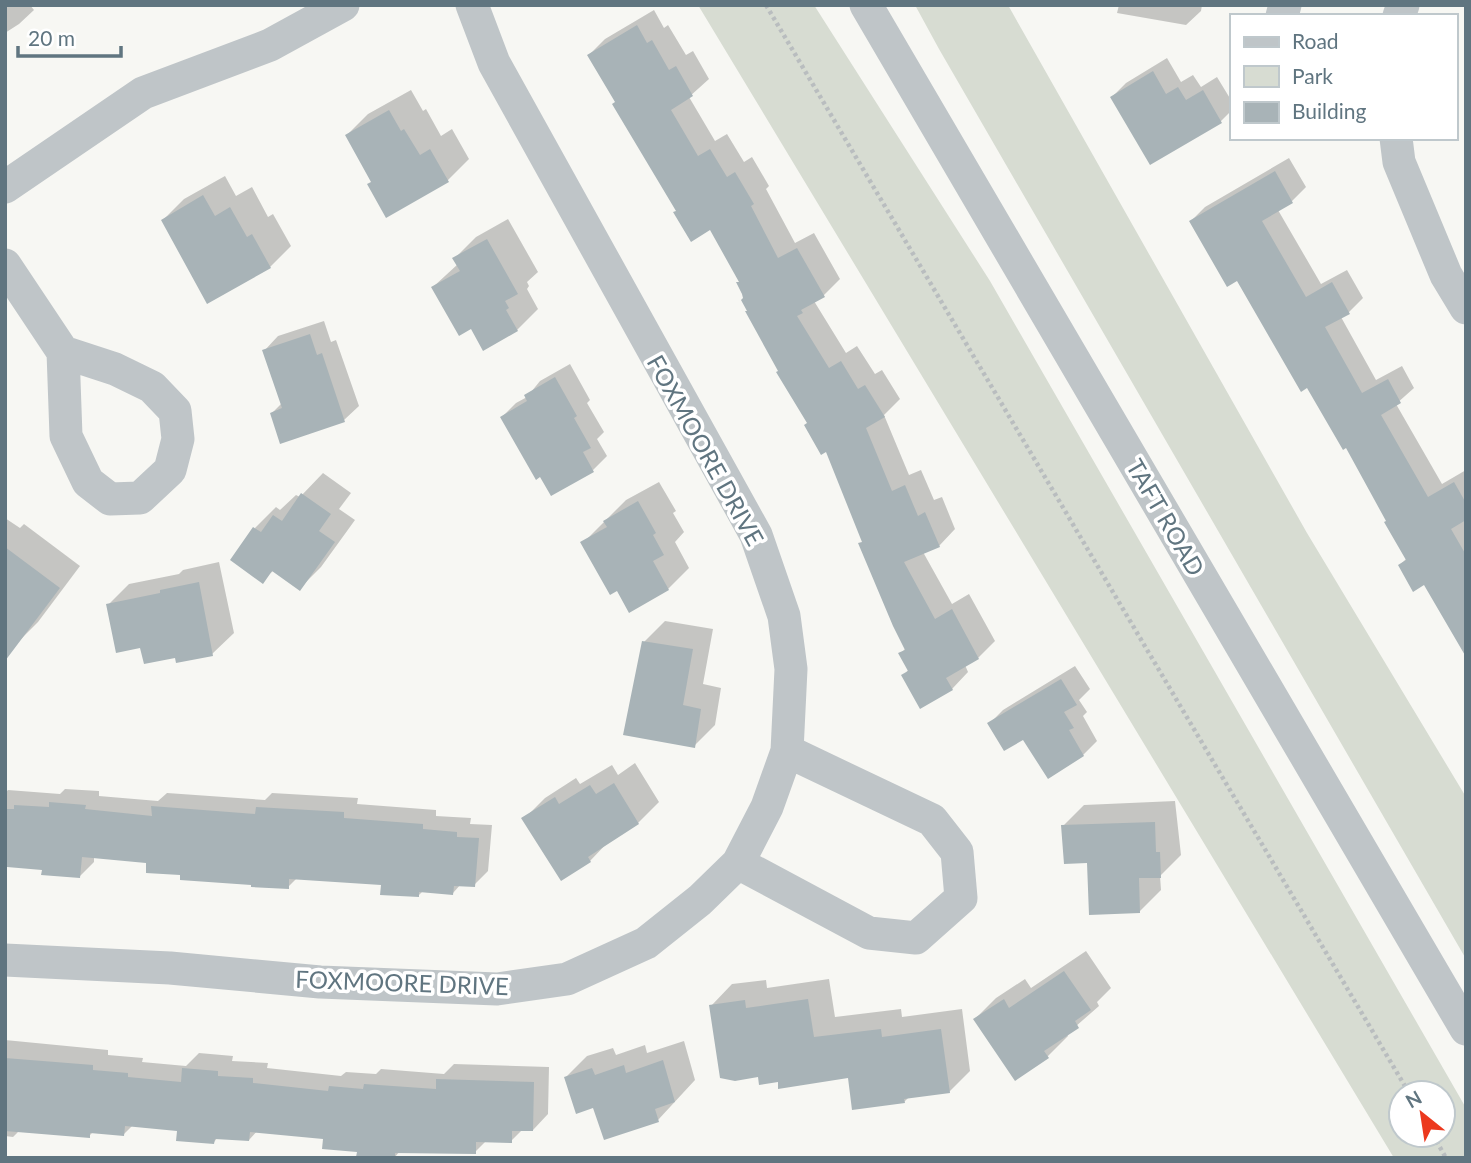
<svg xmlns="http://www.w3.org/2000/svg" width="1471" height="1163" font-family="Lato,sans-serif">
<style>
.green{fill:#d7dcd2;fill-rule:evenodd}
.shadow{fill:#0003}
.building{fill:#a8b3b7}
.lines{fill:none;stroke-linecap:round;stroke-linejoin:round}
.path{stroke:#b9bdbf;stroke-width:4.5;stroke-dasharray:3.5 3.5;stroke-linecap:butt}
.minor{stroke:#bfc5c8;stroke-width:33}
.labels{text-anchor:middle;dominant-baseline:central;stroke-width:7;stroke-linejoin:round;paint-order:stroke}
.street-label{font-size:24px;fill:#607580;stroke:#fff}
</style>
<rect width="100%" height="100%" fill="#f7f7f3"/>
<!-- green -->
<path class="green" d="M 698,5 L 814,5 L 990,281 L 1466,1108 L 1466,1158 L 1394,1158 ZM 1401,1093 L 1443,1093 L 1443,1135 L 1401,1135 Z
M 915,5 L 1008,5 L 1307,533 L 1466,797 L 1466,959 L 939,49 Z"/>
<!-- shadow -->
<path class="shadow" d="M 5,5 L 30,5 L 34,10 L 19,24 L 5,33 Z
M 1119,5 L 1202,5 L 1201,11 L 1186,25 L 1117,13 Z
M 654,10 L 664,28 L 668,25 L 686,55 L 693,51 L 709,79 L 689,97 L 715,141 L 727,134 L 744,162 L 752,157 L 769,186 L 766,189 L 795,243 L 814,233 L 840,279 L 823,296 L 814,301 L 846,353 L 857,346 L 875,374 L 882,370 L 900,399 L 884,415 L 909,475 L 921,470 L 934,500 L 942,497 L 955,529 L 939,546 L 923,552 L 952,604 L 969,594 L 995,641 L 978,658 L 965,665 L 968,672 L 952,689 L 904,675 L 909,669 L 901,653 L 906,648 L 826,450 L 809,423 L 748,310 L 740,281 L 711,228 L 678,210 L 589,55 L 605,39 Z
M 1167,58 L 1181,82 L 1193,75 L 1201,87 L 1217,77 L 1231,100 L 1231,111 L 1221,121 L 1151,163 L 1112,97 L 1126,83 Z
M 411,90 L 423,111 L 426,109 L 441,136 L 452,129 L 469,159 L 448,180 L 373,181 L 347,135 L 368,114 Z
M 1289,158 L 1306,187 L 1292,201 L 1278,210 L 1321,284 L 1347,270 L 1363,298 L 1349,312 L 1341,317 L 1376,380 L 1402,366 L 1414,388 L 1396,404 L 1442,484 L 1466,470 L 1466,656 L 1425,583 L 1400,565 L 1407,558 L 1346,446 L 1238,278 L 1191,221 L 1205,207 Z
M 225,176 L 236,196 L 252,187 L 268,217 L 273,214 L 291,246 L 270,267 L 163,220 L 184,199 Z
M 508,219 L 538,272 L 527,282 L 529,286 L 527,289 L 538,309 L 517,330 L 471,327 L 433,287 L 458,264 L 455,258 L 476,237 Z
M 324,321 L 331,342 L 336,340 L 359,406 L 344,420 L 272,413 L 282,403 L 264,351 L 278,336 Z
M 570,364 L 590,400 L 587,403 L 604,432 L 597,439 L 607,456 L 593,470 L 502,417 L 516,403 L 527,397 L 540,381 Z
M 323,473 L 351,493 L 339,509 L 355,520 L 321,567 L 300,588 L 274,570 L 262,581 L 255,528 L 276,507 L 280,510 L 296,495 L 300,497 Z
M 659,482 L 676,511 L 673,513 L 684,532 L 675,542 L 689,568 L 668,589 L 617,588 L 583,543 L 626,500 Z
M 5,518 L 20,528 L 24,524 L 80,566 L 38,622 L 17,643 L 5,634 Z
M 219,562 L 234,633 L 212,654 L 176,655 L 142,646 L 108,605 L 129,584 L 179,574 L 183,570 Z
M 665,621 L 713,629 L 703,684 L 721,688 L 715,725 L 694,746 L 644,642 Z
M 1075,666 L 1090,689 L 1079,700 L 1087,712 L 1083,716 L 1097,741 L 1083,755 L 1024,737 L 989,724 L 1003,710 Z
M 635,763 L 659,802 L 638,823 L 610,840 L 590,861 L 524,819 L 545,798 L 576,778 L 580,784 L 612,765 L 618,775 Z
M 65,789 L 99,791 L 99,796 L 158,801 L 167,793 L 265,800 L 272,793 L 358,798 L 357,804 L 436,810 L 436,816 L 471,818 L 470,824 L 492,825 L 488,871 L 474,885 L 461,884 L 453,893 L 423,891 L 419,895 L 383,883 L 298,877 L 288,887 L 182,874 L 148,861 L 94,856 L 94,862 L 80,876 L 43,868 L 5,856 L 5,793 L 8,790 L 60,794 Z
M 1175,801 L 1181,855 L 1160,876 L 1161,890 L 1139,912 L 1089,862 L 1063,826 L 1084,805 Z
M 1086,951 L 1111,988 L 1097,1002 L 1099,1006 L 1067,1034 L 1068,1036 L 1047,1057 L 975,1019 L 996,998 L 1025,979 L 1031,988 Z
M 829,979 L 835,1017 L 901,1009 L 902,1017 L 962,1009 L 970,1071 L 949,1092 L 909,1097 L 904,1102 L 850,1076 L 779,1080 L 760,1075 L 711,1006 L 732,984 L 766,980 L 767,988 Z
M 5,1040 L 108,1050 L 108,1055 L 143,1058 L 142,1062 L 186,1066 L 199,1053 L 233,1056 L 232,1061 L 268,1063 L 267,1068 L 341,1076 L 346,1072 L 376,1074 L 381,1069 L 444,1074 L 454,1064 L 549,1067 L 548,1114 L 533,1130 L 522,1130 L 511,1141 L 486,1141 L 475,1152 L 400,1151 L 394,1158 L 358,1150 L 324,1138 L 257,1131 L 249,1140 L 218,1137 L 214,1142 L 179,1129 L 133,1125 L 124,1134 L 94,1131 L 89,1136 L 19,1131 L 13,1137 L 5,1136 Z
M 684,1041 L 695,1080 L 658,1120 L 594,1106 L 566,1077 L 587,1056 L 613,1048 L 616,1055 L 645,1045 L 647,1053 Z"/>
<!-- building -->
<path class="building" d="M 637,25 L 647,43 L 652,40 L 669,70 L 676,66 L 693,96 L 671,110 L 698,156 L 710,149 L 727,177 L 735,172 L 754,204 L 751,206 L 778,258 L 797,248 L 825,297 L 801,310 L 803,313 L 797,316 L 829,368 L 841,361 L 858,389 L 865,385 L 885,417 L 866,428 L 892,491 L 905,485 L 918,516 L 925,512 L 940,547 L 904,562 L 935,619 L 952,609 L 979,659 L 946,678 L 953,690 L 920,709 L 901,675 L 908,671 L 898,653 L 905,650 L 893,626 L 858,543 L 862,542 L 826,452 L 821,455 L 804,425 L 807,423 L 776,372 L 778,371 L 745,311 L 747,311 L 741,300 L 743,298 L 742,294 L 736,282 L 739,282 L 710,230 L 691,242 L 673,212 L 676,211 L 612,104 L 615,102 L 587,55 Z
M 1153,71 L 1166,94 L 1178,87 L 1186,100 L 1203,90 L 1222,123 L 1150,165 L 1110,97 Z
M 389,110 L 401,131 L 404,129 L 420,155 L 430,149 L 449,182 L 386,218 L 367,184 L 371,182 L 345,135 Z
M 1275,171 L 1293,203 L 1262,221 L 1306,297 L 1332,282 L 1350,314 L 1325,327 L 1362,393 L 1388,379 L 1401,403 L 1381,415 L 1428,497 L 1454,482 L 1466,503 L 1466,520 L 1451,529 L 1466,555 L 1466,657 L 1424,585 L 1413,592 L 1398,565 L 1406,560 L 1384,522 L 1386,521 L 1346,448 L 1343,450 L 1307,388 L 1301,392 L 1237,281 L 1227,287 L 1189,221 Z
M 203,195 L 215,216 L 230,207 L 247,237 L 252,234 L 271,268 L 207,304 L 161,220 Z
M 487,239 L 518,294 L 505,301 L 509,308 L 506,310 L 518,331 L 483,351 L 471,329 L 459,336 L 431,287 L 460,271 L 452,258 Z
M 310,334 L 317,355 L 322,353 L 345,422 L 280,444 L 270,413 L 282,408 L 262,350 Z
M 555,377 L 577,416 L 574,418 L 591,448 L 583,452 L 594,472 L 551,496 L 540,477 L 536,480 L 500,417 L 527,401 L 524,395 Z
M 301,493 L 331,514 L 319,531 L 335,542 L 300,591 L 272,571 L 263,584 L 230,560 L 253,527 L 261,532 L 273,515 L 282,521 Z
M 638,501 L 656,533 L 653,535 L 664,555 L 653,561 L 669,590 L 629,613 L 617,591 L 610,595 L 580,542 L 607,527 L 603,521 Z
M 5,547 L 60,588 L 5,661 Z
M 199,582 L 213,656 L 176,663 L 175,658 L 144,664 L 140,648 L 116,653 L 106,604 L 160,593 L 160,590 Z
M 642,641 L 693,649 L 683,705 L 701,709 L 695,748 L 623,735 Z
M 1061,679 L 1077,705 L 1064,712 L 1074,728 L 1069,730 L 1084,756 L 1048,779 L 1023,740 L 1004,751 L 987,723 Z
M 614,783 L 639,824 L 588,857 L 591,862 L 561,881 L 521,818 L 555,797 L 559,804 L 590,785 L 596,794 Z
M 49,802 L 86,805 L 85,809 L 152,816 L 151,806 L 255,814 L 256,807 L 344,812 L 344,818 L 423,824 L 423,829 L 457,832 L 457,837 L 479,838 L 475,887 L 454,886 L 453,895 L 419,892 L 419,897 L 380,895 L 381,885 L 289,879 L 289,889 L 251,887 L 251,885 L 180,880 L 180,875 L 146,873 L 146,863 L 82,857 L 80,878 L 41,875 L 42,870 L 7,867 L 5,809 L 14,809 L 14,805 L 49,807 Z
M 1155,822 L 1156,852 L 1160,852 L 1161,878 L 1139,878 L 1140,913 L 1089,915 L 1087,863 L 1064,864 L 1061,825 Z
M 1064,971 L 1091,1010 L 1075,1021 L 1079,1028 L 1044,1051 L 1049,1058 L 1015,1081 L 973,1019 L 1004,999 L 1009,1008 Z
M 808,999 L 814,1037 L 881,1029 L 882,1037 L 941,1029 L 950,1093 L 904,1099 L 905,1103 L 852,1110 L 848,1078 L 778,1089 L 778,1082 L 759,1085 L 758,1077 L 735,1081 L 720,1078 L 709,1005 L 745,1000 L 746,1008 Z
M 5,1058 L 93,1065 L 93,1070 L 128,1073 L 128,1077 L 181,1082 L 182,1068 L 218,1071 L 218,1076 L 253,1078 L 253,1083 L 328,1091 L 329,1086 L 363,1089 L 364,1084 L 436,1089 L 436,1079 L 534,1082 L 533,1131 L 512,1131 L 512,1143 L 476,1142 L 476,1154 L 395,1153 L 395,1158 L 371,1158 L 356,1157 L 357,1152 L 322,1149 L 323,1139 L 250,1132 L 249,1141 L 215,1139 L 214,1144 L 176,1141 L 177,1131 L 125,1126 L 124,1136 L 90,1133 L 90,1138 L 5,1131 Z
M 663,1060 L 675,1102 L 655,1109 L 659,1122 L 604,1140 L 593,1108 L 576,1114 L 564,1077 L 592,1068 L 595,1075 L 624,1065 L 626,1073 Z"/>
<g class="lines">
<!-- path -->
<path class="path" d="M 766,5 L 1409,1093
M 1433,1135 L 1446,1158"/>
<!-- minor -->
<path class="minor" d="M 866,5 L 1466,1029
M 1282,16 L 1285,5
M 1399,16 L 1403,5
M 1396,138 L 1399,162 L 1446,275 L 1466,308
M 5,187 L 143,93 L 270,45 L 343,5
M 5,265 L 63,352 L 66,436 L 88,482 L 110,499 L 140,498 L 170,470 L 178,439 L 175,411 L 152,387 L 115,369 L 63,352
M 738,863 L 869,933 L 916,938 L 961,898 L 957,852 L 932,820 L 787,751
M 5,960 L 170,968 L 320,982 L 497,989 L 567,979 L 646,943 L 700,900 L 738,863 L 767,807 L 787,751 L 791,669 L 784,616 L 756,535 L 494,63 L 472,5"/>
</g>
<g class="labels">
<!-- street labels -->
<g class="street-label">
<text transform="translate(706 450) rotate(61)">FOXMOORE DRIVE</text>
<text transform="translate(1166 517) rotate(60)">TAFT ROAD</text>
<text transform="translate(402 982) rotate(2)">FOXMOORE DRIVE</text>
</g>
</g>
<!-- border -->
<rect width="1471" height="1163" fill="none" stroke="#607580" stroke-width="14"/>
<!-- legend -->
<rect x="1230" y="14" width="228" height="126" fill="#ffffff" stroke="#bfc8cc" stroke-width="2"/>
<rect x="1244" y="37" width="35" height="10" fill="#bfc5c8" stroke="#bfc8cc" stroke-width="2"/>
<text x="1292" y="49" font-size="21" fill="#607580">Road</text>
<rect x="1244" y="66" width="35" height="21" fill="#d7dcd2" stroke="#bfc8cc" stroke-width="2"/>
<text x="1292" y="84" font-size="21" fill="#607580">Park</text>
<rect x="1244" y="102" width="35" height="21" fill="#a8b3b7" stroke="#bfc8cc" stroke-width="2"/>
<text x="1292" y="119" font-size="21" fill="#607580">Building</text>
<!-- north arrow -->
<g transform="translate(1422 1114) rotate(330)"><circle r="33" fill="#ffffff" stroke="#bfc8cc" stroke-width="2"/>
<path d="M0-5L12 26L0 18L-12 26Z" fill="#ec391e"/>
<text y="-10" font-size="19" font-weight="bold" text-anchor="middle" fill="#607580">N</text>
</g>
<!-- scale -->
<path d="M18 46v10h103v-10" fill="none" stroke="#607580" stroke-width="3.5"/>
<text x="28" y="46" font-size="21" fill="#607580" stroke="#ffffff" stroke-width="5" paint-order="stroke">20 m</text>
</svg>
